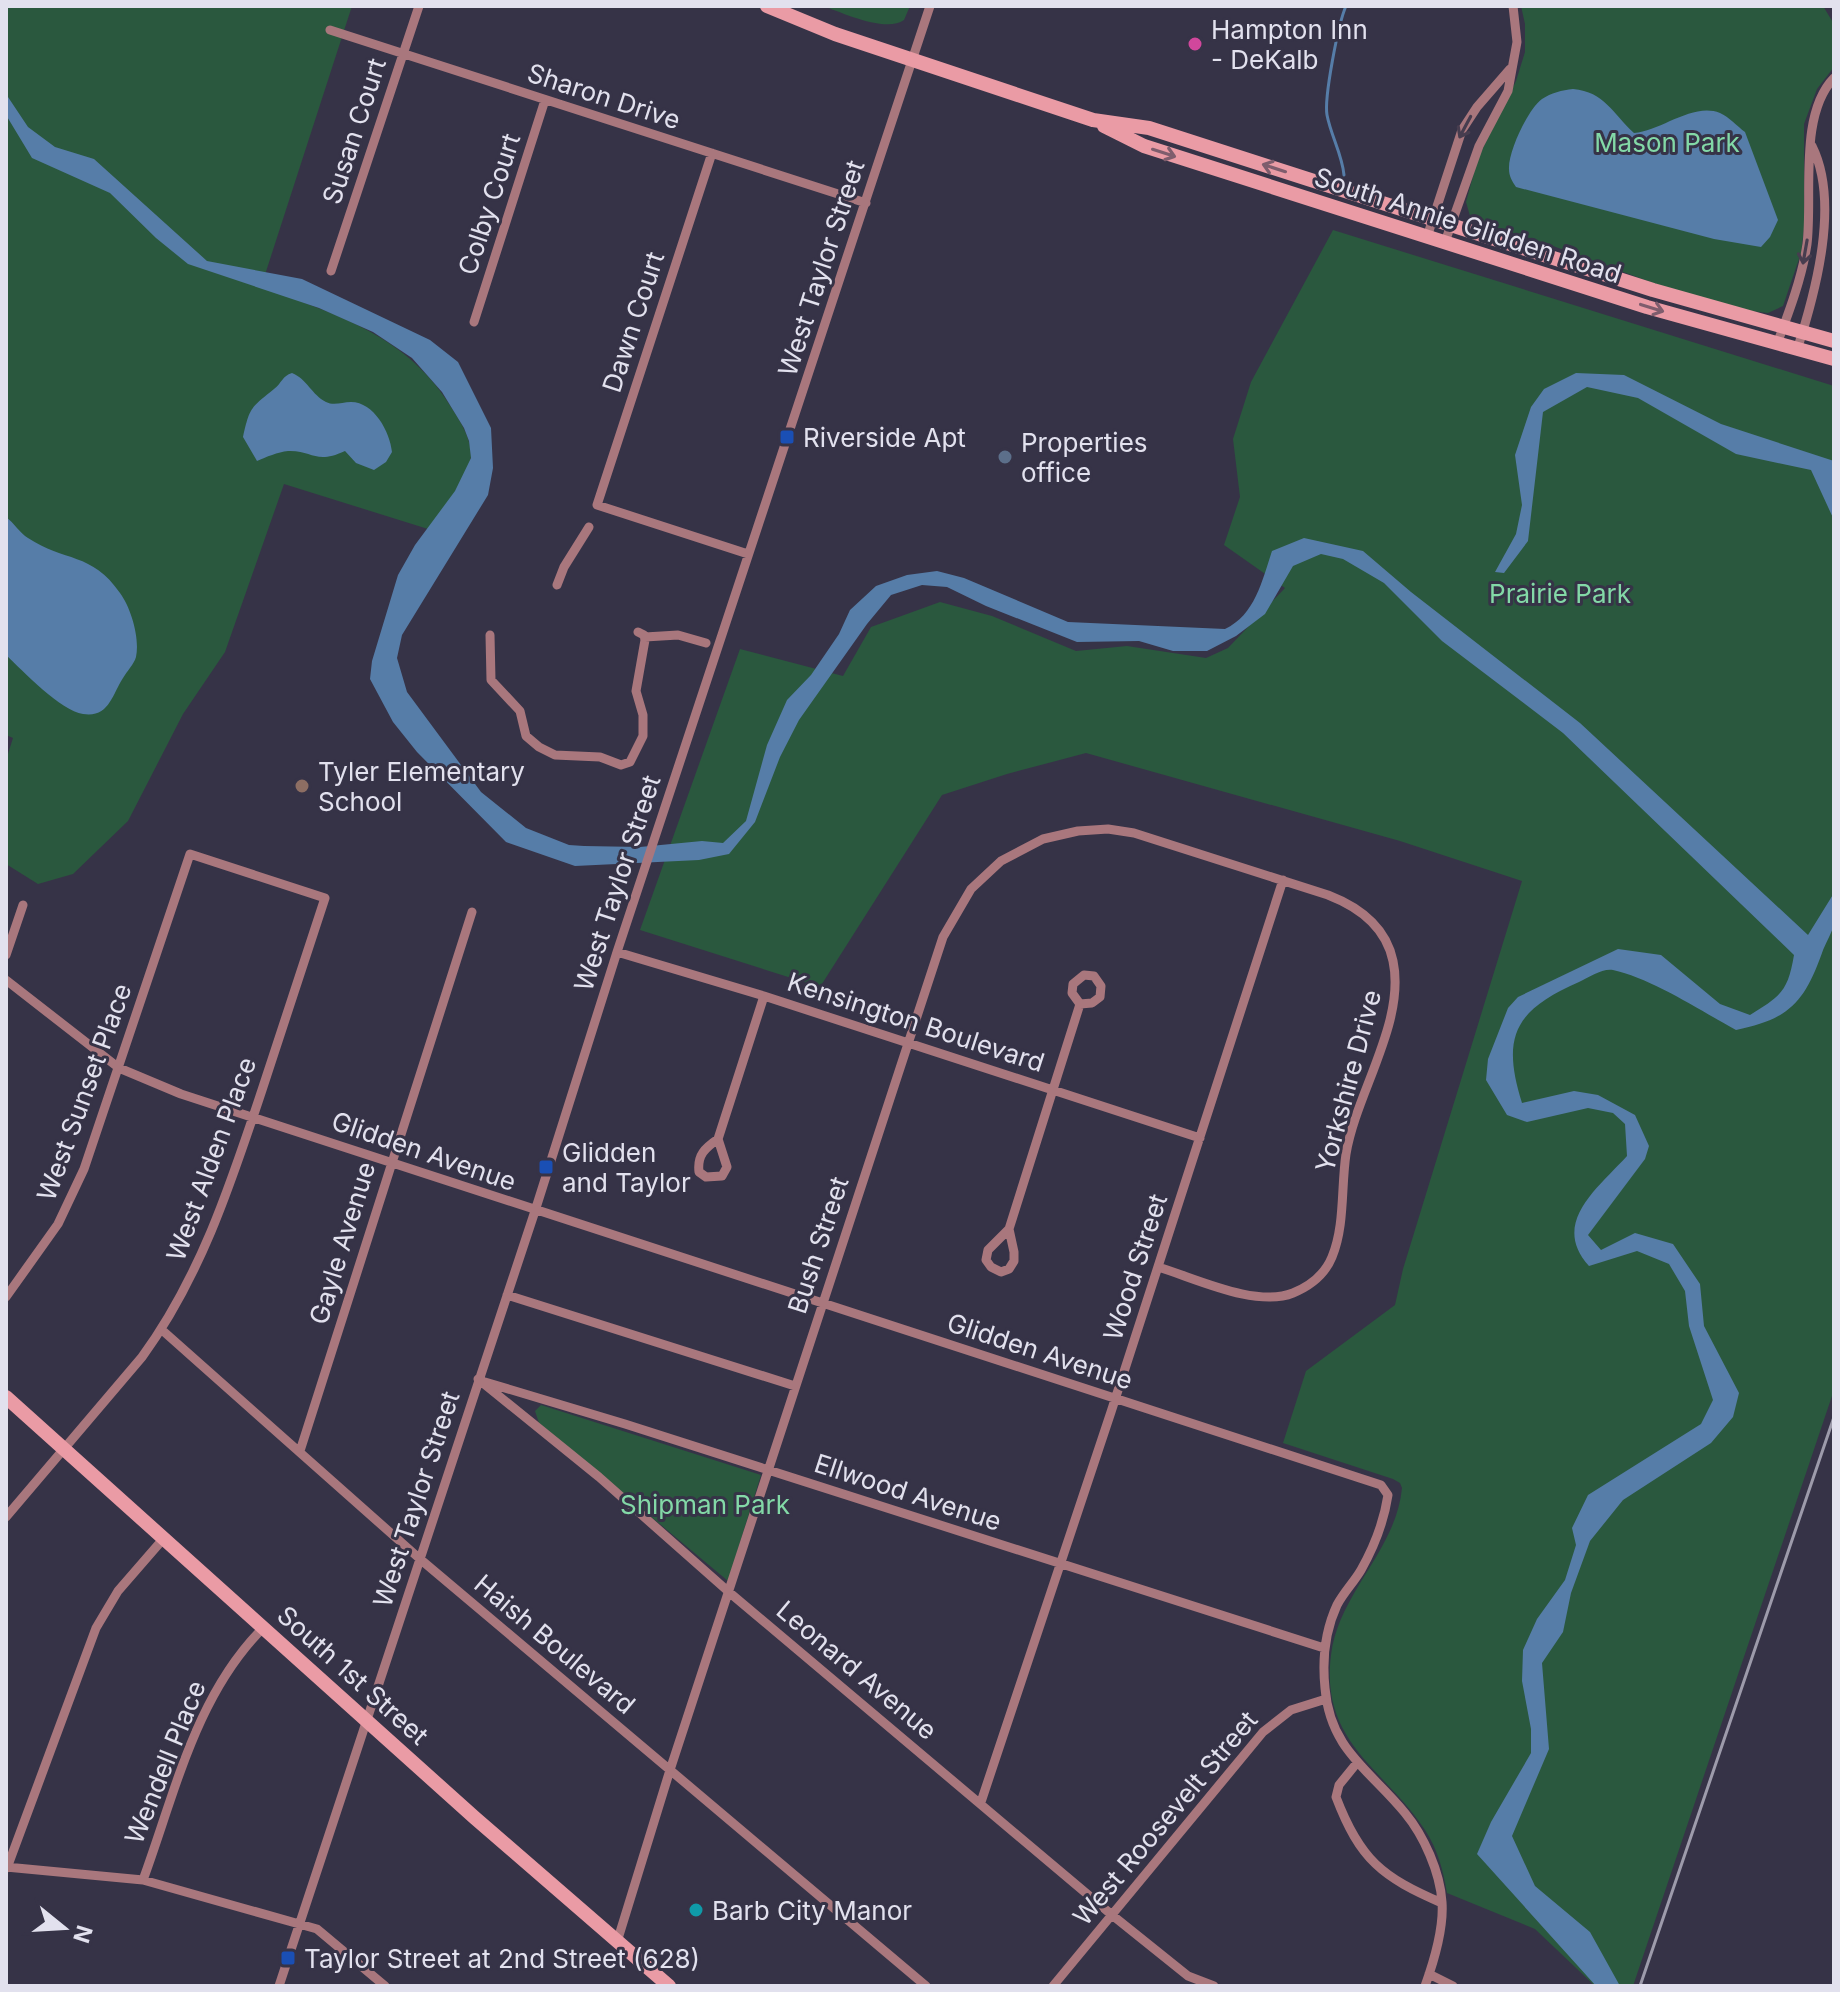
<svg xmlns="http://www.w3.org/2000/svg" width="1840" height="1992" font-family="Inter,sans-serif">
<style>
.green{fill:#2a583e}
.water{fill:#567da8}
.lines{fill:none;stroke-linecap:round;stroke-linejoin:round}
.stream{stroke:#567da8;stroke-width:3}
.street{stroke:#a9777d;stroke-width:9}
.secondary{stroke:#ea9ba5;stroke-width:14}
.rail{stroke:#9d9bab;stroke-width:3}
.oneway{stroke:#473d4f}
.oneway2{stroke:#7e5d6d}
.hotel-dot{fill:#d1479c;stroke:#363347;stroke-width:3}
.transit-dot{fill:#1a4fb4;stroke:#363347;stroke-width:3}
.service-dot{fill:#5c6f8a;stroke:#363347;stroke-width:3}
.education-dot{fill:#8d6e63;stroke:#363347;stroke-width:3}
.culture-dot{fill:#0f9aa8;stroke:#363347;stroke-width:3}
.labels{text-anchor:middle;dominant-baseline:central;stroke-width:6;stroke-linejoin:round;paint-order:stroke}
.poi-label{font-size:26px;fill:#e2e1ee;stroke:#363347;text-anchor:start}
.street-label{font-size:26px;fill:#e2e1ee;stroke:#363347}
.park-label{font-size:26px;fill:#83d9a7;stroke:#363347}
</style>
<rect width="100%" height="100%" fill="#363347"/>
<!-- green -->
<path class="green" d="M 6,6 L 352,6 L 261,287 C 338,315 409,336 453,410 C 462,424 471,439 471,456 C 470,477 440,512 428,529 L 284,484 L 225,652 L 183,714 L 128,821 L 73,874 L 38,884 L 6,864 L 6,760 L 13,738 L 6,735 Z
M 823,6 L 910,6 L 904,20 C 886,33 843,13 823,6 Z
M 1521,6 L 1823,6 L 1834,24 L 1834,67 L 1817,89 L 1804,124 L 1804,229 L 1801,253 L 1783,306 L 1768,313 L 1751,311 L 1664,287 L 1545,243 L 1479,222 L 1470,216 L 1466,202 L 1478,158 L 1516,81 L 1525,52 L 1525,24 Z
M 1333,230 L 1834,386 L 1834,1390 L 1633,1986 L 1595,1986 L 1535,1929 L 1447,1893 C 1443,1870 1438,1850 1425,1830 C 1384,1768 1320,1743 1331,1655 C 1339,1592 1396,1551 1402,1488 L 1400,1483 L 1393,1479 L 1283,1443 L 1306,1371 L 1395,1305 L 1403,1269 L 1522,881 L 1400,841 L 1086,753 L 1007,774 L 942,795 L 820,987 L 640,930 L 740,649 L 843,676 L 871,627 L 940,602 L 992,616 L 1076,651 L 1127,646 L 1206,658 L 1228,648 L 1285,588 L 1224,545 L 1240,497 L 1233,439 L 1251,382 Z
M 541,1405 L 761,1475 L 728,1581 L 539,1423 L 535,1411 Z"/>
<!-- water -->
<path class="water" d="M 1573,89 C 1605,92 1612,113 1634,133 C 1661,131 1693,102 1720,113 C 1729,117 1737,126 1745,132 L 1778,220 L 1770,237 L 1761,247 L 1714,239 L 1516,187 C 1512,181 1509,176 1509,169 C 1508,152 1528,109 1542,99 C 1551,93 1562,90 1573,89 Z
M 6,94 L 28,127 L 55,147 L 94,159 L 207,261 L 302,279 L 430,340 L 458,362 L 491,428 L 493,468 L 488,495 L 402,635 L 397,658 L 407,692 L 481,792 L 526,828 L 569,845 L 584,846 L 640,847 L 702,841 L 723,843 L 746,821 L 767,745 L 787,700 L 811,675 L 839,634 L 850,610 L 876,586 L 907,575 L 937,571 L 964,578 L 1068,622 L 1225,629 C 1255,615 1262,581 1272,551 L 1304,538 L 1363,551 L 1411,592 L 1580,723 L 1808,935 L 1834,893 C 1834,903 1836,915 1834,924 C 1832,933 1825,944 1822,953 C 1804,1003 1789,1019 1736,1030 C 1701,1011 1651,978 1613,970 C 1603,968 1589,977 1579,982 C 1515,1010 1501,1036 1522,1103 L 1574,1091 L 1598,1095 L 1635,1115 L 1649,1146 L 1645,1159 L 1588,1235 L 1601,1250 L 1635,1233 L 1673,1244 L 1700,1284 L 1704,1326 L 1739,1393 L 1733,1417 L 1711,1443 L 1623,1500 L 1590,1541 L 1571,1593 L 1563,1632 L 1542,1663 L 1549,1749 L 1512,1836 L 1535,1886 L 1590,1932 L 1620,1986 L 1596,1986 L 1477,1854 L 1491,1822 L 1531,1753 L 1531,1729 L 1522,1681 L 1523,1650 L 1537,1619 L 1565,1580 L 1576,1545 L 1572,1528 L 1588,1495 L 1701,1424 L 1713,1400 L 1689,1326 L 1685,1291 L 1669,1264 L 1637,1251 L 1589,1266 C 1550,1223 1598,1188 1627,1156 L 1625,1124 L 1613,1113 L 1588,1108 L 1527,1122 L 1507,1115 L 1486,1080 L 1488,1059 L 1508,1008 L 1518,997 L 1618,949 L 1661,955 L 1720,1004 L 1750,1015 C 1781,996 1788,991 1794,955 L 1563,733 L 1442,641 L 1384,583 L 1343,559 L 1321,554 L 1293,566 L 1265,614 L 1236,636 L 1207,651 L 1173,651 L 1139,641 L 1077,642 L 986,606 L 947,587 L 922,585 L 891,595 L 867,624 L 799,720 L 780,757 L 755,822 L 729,854 L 699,860 L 575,866 L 506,842 L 417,752 L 393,722 L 370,679 L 372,661 L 398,575 L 415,545 L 455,491 L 471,458 L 469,441 L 464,428 L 442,392 L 412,358 L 373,332 L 319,308 L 188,264 L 156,238 L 110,193 L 32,158 L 6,115 Z
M 292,373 C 307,379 312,395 326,402 C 334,406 342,402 351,402 C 374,402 390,432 392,452 L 386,462 L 374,470 L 356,463 L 345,451 C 315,465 313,450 288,451 C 278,452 266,457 257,461 L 243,437 C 250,406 251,408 274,389 C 282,383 282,376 292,373 Z
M 1576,373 L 1624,375 L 1721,424 L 1834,461 L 1834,520 L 1811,470 L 1736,454 L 1638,398 L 1587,387 L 1543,412 L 1528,541 L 1504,573 L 1495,572 L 1516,534 L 1522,505 L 1515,455 L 1531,407 L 1544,389 Z
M 6,517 C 14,523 20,533 28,538 C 64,562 92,552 120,593 C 131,608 140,638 136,657 C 134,664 127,671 123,678 C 112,695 109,718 83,714 C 61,711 23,671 6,655 Z"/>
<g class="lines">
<!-- stream -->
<path class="stream" d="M 1344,175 C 1342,154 1331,136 1327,115 C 1324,98 1338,24 1346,6"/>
<!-- street -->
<path class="street" d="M 330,30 L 866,203
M 712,153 L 597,505 L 748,554
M 1427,237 L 1462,130 L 1477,107 L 1510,69
M 1445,242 L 1479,146 L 1508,91 L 1517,42 L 1513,6
M 331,271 L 419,6
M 474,322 L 545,100
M 1777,344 C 1789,312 1802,278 1807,244 C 1813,196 1798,115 1834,78
M 1797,350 C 1816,291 1840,202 1812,146
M 557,585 L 564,567 L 589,527
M 490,635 L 491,680 L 520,711 L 526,736 L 539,747 L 555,755 L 600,757 L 621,765 L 630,762 L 643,736 L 643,715 L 636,691 L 645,640 L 644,635 L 638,632
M 645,637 L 678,635 L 706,643
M 617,952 L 764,996 L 1200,1138
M 6,955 L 23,905
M 6,980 L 119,1068 L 181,1094 L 1381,1485 L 1388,1495 C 1384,1521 1374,1547 1361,1570 C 1354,1582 1344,1592 1337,1605 C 1325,1631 1322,1659 1325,1688 C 1330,1750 1370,1770 1405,1813 C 1424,1836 1440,1872 1442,1902 C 1444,1929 1434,1961 1425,1986
M 718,1139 L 727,1167 L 722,1176 L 706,1177 L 699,1172 C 697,1155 705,1148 718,1139 L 764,996
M 1009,1229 L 1014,1252 L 1014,1261 L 1009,1269 L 1001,1272 L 991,1267 L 986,1260 L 988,1250 L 1009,1229 L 1080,1004 L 1092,1003 L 1100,997 L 1101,986 L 1094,976 L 1084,975 L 1073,984 L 1072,993 L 1080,1004
M 507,1295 L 795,1386
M 6,1297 L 58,1224 L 84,1169 L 190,854 L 325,898 C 304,962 283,1026 262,1090 C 231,1183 201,1276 142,1357 L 6,1517
M 162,1330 L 420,1559 L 926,1986
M 478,1379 L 599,1477 L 730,1593 L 1112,1915 L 1188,1976 L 1214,1986
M 485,1382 L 625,1424 L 1324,1648
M 300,1451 L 472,912
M 1356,1764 L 1339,1785 L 1336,1797 C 1360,1860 1382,1877 1442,1903
M 981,1802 L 1111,1412 L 1283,880
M 6,1867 L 143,1880 L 317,1929 L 385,1986
M 7,1868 L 96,1628 L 118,1591 L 164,1538
M 143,1880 C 175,1793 196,1694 264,1627
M 617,1942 L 670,1770 L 943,937 L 971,889 L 1001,861 L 1043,839 L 1078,831 L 1108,829 L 1134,833 L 1328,895 C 1359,907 1386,927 1393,961 C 1406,1022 1356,1093 1346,1154 C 1341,1187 1345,1226 1332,1257 C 1325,1274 1310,1286 1293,1293 C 1256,1308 1195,1278 1158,1267
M 1429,1974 L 1453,1986
M 279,1986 L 535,1211 L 617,952 L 930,6
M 1053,1986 L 1263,1732 L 1291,1710 L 1326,1699"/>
<!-- secondary -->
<path class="secondary" d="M 767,6 L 835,34 L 1093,120 L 1149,128 L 1653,290 L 1834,341
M 1104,126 L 1144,146 L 1647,307 L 1834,359
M 6,1397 L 475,1818 L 669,1986"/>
<!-- rail -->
<path class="rail" d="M 1640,1986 L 1834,1417"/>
</g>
<!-- one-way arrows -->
<defs><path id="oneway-shaft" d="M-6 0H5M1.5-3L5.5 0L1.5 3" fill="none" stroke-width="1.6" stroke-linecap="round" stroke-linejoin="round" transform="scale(2)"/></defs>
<g class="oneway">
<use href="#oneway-shaft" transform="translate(1465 127) rotate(118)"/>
<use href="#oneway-shaft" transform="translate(1805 252) rotate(100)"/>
</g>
<g class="oneway2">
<use href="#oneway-shaft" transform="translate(1164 153) rotate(18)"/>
<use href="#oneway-shaft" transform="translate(1274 168) rotate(-162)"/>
<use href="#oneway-shaft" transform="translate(1652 308) rotate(17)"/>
</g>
<!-- markers -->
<circle class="hotel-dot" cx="1195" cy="44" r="8"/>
<g class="transit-dot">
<rect x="779" y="429" width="16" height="16" rx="4"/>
<rect x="538" y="1159" width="16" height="16" rx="4"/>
<rect x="280" y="1950" width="16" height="16" rx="4"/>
</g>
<circle class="service-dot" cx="1005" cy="457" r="8"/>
<circle class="education-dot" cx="302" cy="786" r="8"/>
<circle class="culture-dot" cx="696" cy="1910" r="8"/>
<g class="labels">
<!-- poi labels -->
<g class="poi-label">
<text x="1211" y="29">Hampton Inn<tspan x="1211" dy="30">- DeKalb</tspan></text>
<text x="803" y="437">Riverside Apt</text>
<text x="1021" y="442">Properties<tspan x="1021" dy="30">office</tspan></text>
<text x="318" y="771">Tyler Elementary<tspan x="318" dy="30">School</tspan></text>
<text x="562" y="1152">Glidden<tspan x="562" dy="30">and Taylor</tspan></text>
<text x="712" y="1910">Barb City Manor</text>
<text x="304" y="1958">Taylor Street at 2nd Street (628)</text>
</g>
<!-- street labels -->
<g class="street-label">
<text transform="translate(604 96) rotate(18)">Sharon Drive</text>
<text transform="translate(354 131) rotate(-72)">Susan Court</text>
<text transform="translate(489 204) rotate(-72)">Colby Court</text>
<text transform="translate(1468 225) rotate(18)">South Annie Glidden Road</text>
<text transform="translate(821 268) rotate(-72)">West Taylor Street</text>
<text transform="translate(633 322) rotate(-72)">Dawn Court</text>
<text transform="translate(617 883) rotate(-72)">West Taylor Street</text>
<text transform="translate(916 1022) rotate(18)">Kensington Boulevard</text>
<text transform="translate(1348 1081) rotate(-75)">Yorkshire Drive</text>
<text transform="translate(84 1092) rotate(-70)">West Sunset Place</text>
<text transform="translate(424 1151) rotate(19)">Glidden Avenue</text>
<text transform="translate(211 1159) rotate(-70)">West Alden Place</text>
<text transform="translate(342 1243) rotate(-73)">Gayle Avenue</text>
<text transform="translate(818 1245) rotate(-72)">Bush Street</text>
<text transform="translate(1135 1267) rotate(-72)">Wood Street</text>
<text transform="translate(1040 1351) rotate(18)">Glidden Avenue</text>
<text transform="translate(908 1492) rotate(18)">Ellwood Avenue</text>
<text transform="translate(416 1499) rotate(-72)">West Taylor Street</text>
<text transform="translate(555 1644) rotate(40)">Haish Boulevard</text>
<text transform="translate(857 1670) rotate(40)">Leonard Avenue</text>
<text transform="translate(353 1675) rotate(42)">South 1st Street</text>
<text transform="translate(165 1762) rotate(-68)">Wendell Place</text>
<text transform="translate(1165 1818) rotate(-50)">West Roosevelt Street</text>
</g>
<!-- park labels -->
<g class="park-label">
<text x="1667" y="142">Mason Park</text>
<text x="1560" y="593">Prairie Park</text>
<text x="705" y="1504">Shipman Park</text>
</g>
</g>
<!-- border -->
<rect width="1840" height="1992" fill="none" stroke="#e2e1ee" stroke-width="16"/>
<!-- north arrow -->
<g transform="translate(64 1928) rotate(108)" stroke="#363347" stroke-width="6" paint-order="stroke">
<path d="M0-6L14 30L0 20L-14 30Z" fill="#e2e1ee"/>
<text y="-12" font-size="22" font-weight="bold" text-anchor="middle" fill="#e2e1ee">N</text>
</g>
</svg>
